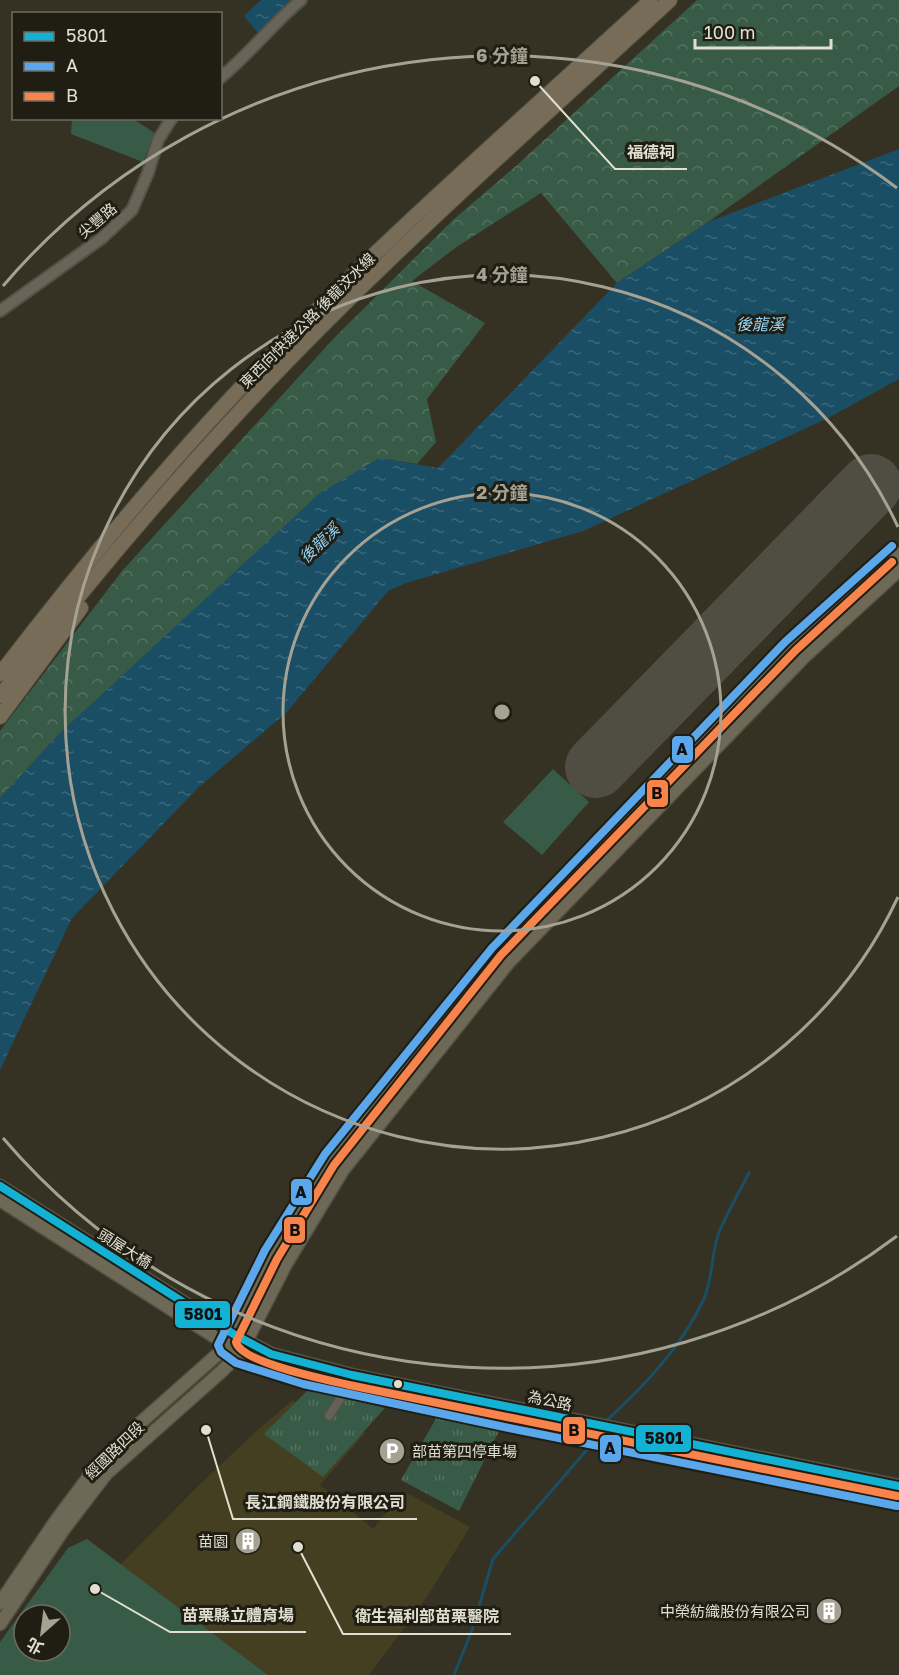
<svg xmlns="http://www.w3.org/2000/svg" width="899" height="1675" font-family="'Golos Text','Noto Sans TC',sans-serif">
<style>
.built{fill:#443f21}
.grass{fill:url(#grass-tufts)}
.forest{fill:url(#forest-crowns)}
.garden{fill:#385b48;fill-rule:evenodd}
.water{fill:url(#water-ripples)}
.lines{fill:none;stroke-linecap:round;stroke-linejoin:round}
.stream{stroke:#1a4e65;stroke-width:3}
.runway{stroke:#504e42;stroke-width:62}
.street-casing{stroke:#535044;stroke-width:10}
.secondary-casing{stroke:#535044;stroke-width:14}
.primary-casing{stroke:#535044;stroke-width:15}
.highway-casing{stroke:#535044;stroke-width:16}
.street{stroke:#636156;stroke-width:8}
.secondary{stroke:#686457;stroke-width:10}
.primary{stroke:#6e6857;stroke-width:12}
.highway{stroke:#766c57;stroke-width:14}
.bus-1-casing{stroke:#201e13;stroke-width:12}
.bus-2-casing{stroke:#201e13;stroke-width:12}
.bus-3-casing{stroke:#201e13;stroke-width:12}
.bus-1{stroke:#13b2d5;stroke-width:8}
.bus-2{stroke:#5aa8eb;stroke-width:8}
.bus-3{stroke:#f8844c;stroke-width:8}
.ring{fill:none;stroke:#a5a294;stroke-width:3}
.bus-dot{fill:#e1dfd0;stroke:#201e13;stroke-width:2}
.labels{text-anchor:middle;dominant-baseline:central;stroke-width:6;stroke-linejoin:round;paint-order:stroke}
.street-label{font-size:15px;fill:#e1dfd0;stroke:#201e13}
.poi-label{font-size:15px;fill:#e1dfd0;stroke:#201e13;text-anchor:end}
.water-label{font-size:16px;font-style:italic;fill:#92d4f6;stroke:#201e13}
.centre{fill:#a5a294;stroke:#201e13;stroke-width:3}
.ring-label{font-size:18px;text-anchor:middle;font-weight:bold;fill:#a5a294;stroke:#201e13;stroke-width:6;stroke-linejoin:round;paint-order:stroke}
.leader{fill:none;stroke:#e1dfd0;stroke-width:2}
.callout-dot{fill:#e1dfd0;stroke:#201e13;stroke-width:2}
.callout-label{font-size:16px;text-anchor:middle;font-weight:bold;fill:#e1dfd0;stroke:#201e13;stroke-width:6;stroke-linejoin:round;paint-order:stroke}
.line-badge{stroke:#201e13;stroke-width:2}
.pale-badge-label{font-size:16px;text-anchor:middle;font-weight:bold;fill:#111}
</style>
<defs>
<pattern id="grass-tufts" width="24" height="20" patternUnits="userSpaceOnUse" patternTransform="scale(1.5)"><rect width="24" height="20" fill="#385b48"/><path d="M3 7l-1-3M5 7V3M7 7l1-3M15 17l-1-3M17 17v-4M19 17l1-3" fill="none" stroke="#547261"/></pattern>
<pattern id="forest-crowns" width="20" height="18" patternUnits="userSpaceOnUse" patternTransform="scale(1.5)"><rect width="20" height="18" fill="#385b48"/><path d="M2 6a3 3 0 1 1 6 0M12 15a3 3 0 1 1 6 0" fill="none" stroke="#547261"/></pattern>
<pattern id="water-ripples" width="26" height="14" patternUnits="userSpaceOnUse" patternTransform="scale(1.5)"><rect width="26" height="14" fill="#1a4e65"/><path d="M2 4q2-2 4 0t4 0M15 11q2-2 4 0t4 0" fill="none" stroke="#3b677a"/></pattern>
</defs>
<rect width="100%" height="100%" fill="#353224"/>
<!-- built -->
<path class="built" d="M 293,1400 L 318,1421 L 339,1415 L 365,1433 L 320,1485 L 373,1529 L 403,1491 L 470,1527 L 425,1600 L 369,1675 L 268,1675 L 120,1565 L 200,1484 L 261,1427 Z"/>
<!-- grass -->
<path class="grass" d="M 309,1389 L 385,1408 L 323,1477 L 264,1434 Z
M 438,1415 L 500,1429 L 459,1511 L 401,1480 Z"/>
<!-- forest -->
<path class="forest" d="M 697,0 L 899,0 L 899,86 L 708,222 L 617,283 L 541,193 L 455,248 L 412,281 L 485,323 L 427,399 L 436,442 L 417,464 L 379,458 L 62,731 L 0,798 L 0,731 L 122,571 L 335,337 L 453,220 L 517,165 Z"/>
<!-- garden -->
<path class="garden" d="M 72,119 L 133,119 L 155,133 L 143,162 L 71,134 Z
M 553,769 L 589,802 L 542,855 L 503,822 Z
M 87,1539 L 268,1675 L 0,1675 L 0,1642 L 68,1548 ZM 24,1615 L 60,1615 L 60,1651 L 24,1651 Z"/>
<!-- water -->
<path class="water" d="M 261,0 L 292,0 L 278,12 L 259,34 L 244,16 Z
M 899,149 L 899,379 L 828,418 L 583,531 L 406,583 L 388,591 L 286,713 L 200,786 L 72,918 L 0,1070 L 0,798 L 62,731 L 320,493 L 379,458 L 438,468 L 617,283 L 708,222 Z"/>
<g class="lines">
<!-- stream -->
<path class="stream" d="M 605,1422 C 643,1387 680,1349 703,1301 C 713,1280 711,1256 718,1235 C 726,1214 739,1193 749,1173
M 454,1675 L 472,1630 L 493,1559 L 591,1445"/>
<!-- runway -->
<path class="runway" d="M 596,767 L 871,485"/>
<defs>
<path id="street" d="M 329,1416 L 351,1382"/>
<path id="secondary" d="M 220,78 C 250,54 272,24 301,0
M 0,311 L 102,238 L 132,210 L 148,173 L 158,140 L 172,118"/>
<path id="primary" d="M 0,1186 L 235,1335 L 271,1354 L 352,1375 L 899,1486
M 0,1200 L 240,1353 C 316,1381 396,1394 474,1410 C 616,1440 757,1467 899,1496
M 0,1603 L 55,1522 L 96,1467 L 139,1424 L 228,1345 L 274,1255 L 334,1160 L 500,955 L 793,649 L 859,588 L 899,554
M 0,1624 L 64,1529 L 106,1474 L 222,1371 L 240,1353 L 246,1342 L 286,1264 L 343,1170 L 509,962 L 804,657 L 899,570"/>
<path id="highway" d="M 0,674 C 73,579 148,487 230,399 C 362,258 509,131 651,0
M 0,696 C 76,597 156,501 241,410 C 376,265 525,134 670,0
M 0,717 L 81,608"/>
</defs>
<!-- street casing -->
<use href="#street" class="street-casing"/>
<!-- secondary casing -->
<use href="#secondary" class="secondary-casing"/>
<!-- primary casing -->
<use href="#primary" class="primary-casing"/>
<!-- highway casing -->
<use href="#highway" class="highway-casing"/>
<!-- street -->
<use href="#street" class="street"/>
<!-- secondary -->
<use href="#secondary" class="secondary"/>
<!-- primary -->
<use href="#primary" class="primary"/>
<!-- highway -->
<use href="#highway" class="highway"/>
<defs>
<path id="bus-1" d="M 0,1186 L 235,1335 L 271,1354 L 352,1375 L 899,1486"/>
<path id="bus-2" d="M 892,546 L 785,642 L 492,948 L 325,1154 L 265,1250 L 218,1345 L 221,1352 L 236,1363 L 303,1384 L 509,1428 L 897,1506"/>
<path id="bus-3" d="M 892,562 L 796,650 L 501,955 L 334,1165 L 277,1259 L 236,1342 C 241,1363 328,1380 349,1385 L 897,1496"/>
</defs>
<!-- bus-1 casing -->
<use href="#bus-1" class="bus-1-casing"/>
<!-- bus-2 casing -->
<use href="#bus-2" class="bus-2-casing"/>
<!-- bus-3 casing -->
<use href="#bus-3" class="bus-3-casing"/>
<!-- bus-1 -->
<use href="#bus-1" class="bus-1"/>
<!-- bus-2 -->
<use href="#bus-2" class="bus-2"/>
<!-- bus-3 -->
<use href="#bus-3" class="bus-3"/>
</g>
<!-- distance rings -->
<g class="ring">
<circle cx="502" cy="712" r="219"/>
<path d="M898 897A437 437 0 1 1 898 527"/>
<path d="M897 1236A656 656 0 0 1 3 1138M3 286A656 656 0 0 1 897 188"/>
</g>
<!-- icons -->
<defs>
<symbol id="parking-disc" viewBox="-11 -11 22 22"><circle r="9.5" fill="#a5a294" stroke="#201e13"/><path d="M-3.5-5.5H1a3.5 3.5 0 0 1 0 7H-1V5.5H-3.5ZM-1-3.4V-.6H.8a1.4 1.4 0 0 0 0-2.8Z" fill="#fff"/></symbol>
<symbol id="building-disc" viewBox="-11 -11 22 22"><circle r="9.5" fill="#a5a294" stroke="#201e13"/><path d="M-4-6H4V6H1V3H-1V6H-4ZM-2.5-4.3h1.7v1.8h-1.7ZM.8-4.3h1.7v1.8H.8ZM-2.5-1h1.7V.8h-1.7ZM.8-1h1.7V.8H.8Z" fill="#fff"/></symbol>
</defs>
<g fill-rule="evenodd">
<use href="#parking-disc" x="377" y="1436" width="30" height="30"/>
<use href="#building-disc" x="233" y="1526" width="30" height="30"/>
<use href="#building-disc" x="814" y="1596" width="30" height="30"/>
</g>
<!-- markers -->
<circle class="bus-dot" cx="398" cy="1384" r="5"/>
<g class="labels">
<!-- street labels -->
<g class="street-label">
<text transform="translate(97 220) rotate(-40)">尖豐路</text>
<text transform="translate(307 320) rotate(-45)">東西向快速公路 後龍汶水線</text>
<text transform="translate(125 1248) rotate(32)">頭屋大橋</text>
<text transform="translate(550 1400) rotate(12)">為公路</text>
<text transform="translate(114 1450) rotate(-44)">經國路四段</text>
</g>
<!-- poi labels -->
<g class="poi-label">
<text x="412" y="1451" text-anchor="start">部苗第四停車場</text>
<text x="228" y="1541">苗園</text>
<text x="810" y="1611">中榮紡織股份有限公司</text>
</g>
<!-- water labels -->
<g class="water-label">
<text x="760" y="324">後龍溪</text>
<text transform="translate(319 543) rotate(-44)">後龍溪</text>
</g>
</g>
<circle cx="502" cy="712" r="9" class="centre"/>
<g class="ring-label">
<text x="502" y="62">6 分鐘</text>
<text x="502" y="281">4 分鐘</text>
<text x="502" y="499">2 分鐘</text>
</g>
<!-- callouts -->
<path class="leader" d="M535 81L615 169H687M206 1430L233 1519H417M95 1589L170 1632H306M298 1547L343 1634H511"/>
<g class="callout-dot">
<circle cx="535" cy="81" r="6"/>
<circle cx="206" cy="1430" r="6"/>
<circle cx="95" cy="1589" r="6"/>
<circle cx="298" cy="1547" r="6"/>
</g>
<g class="callout-label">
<text x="651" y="158">福德祠</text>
<text x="325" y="1508">長江鋼鐵股份有限公司</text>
<text x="238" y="1621">苗栗縣立體育場</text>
<text x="427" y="1622">衛生福利部苗栗醫院</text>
</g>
<g class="line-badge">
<rect x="671" y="735" width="23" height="29" rx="6" fill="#5aa8eb"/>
<rect x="646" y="779" width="23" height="29" rx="6" fill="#f8844c"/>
<rect x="290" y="1178" width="23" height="28" rx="6" fill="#5aa8eb"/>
<rect x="283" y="1216" width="23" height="28" rx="6" fill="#f8844c"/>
<rect x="174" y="1300" width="57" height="29" rx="6" fill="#13b2d5"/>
<rect x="562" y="1416" width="24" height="29" rx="6" fill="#f8844c"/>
<rect x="635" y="1424" width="57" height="29" rx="6" fill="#13b2d5"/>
<rect x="599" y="1434" width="23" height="29" rx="6" fill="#5aa8eb"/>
</g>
<g class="pale-badge-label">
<text x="682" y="755">A</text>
<text x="657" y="799">B</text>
<text x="301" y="1198">A</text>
<text x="295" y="1236">B</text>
<text x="203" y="1320">5801</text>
<text x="574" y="1436">B</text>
<text x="664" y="1444">5801</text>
<text x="610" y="1454">A</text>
</g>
<!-- legend -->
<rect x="12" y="12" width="210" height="108" fill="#201e13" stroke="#6d6b5f" stroke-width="1.5"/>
<rect x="24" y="32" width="30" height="9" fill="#13b2d5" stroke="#6d6b5f" stroke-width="1.5"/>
<text x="66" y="42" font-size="18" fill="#e1dfd0">5801</text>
<rect x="24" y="62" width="30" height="9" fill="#5aa8eb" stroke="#6d6b5f" stroke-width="1.5"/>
<text x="66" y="72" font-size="18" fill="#e1dfd0">A</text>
<rect x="24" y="92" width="30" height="9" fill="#f8844c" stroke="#6d6b5f" stroke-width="1.5"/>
<text x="66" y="102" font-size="18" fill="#e1dfd0">B</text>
<!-- north arrow -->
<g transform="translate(42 1633) rotate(208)"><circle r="28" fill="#201e13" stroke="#6d6b5f" stroke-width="1.5"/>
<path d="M0-4.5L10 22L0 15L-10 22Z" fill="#a5a294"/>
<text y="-9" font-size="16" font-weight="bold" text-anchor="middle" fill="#e1dfd0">北</text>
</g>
<!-- scale -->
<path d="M695 39v9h136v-9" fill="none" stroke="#e1dfd0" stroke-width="3"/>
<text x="704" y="39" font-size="18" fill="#e1dfd0" stroke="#201e13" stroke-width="4.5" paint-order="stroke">100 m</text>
</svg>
